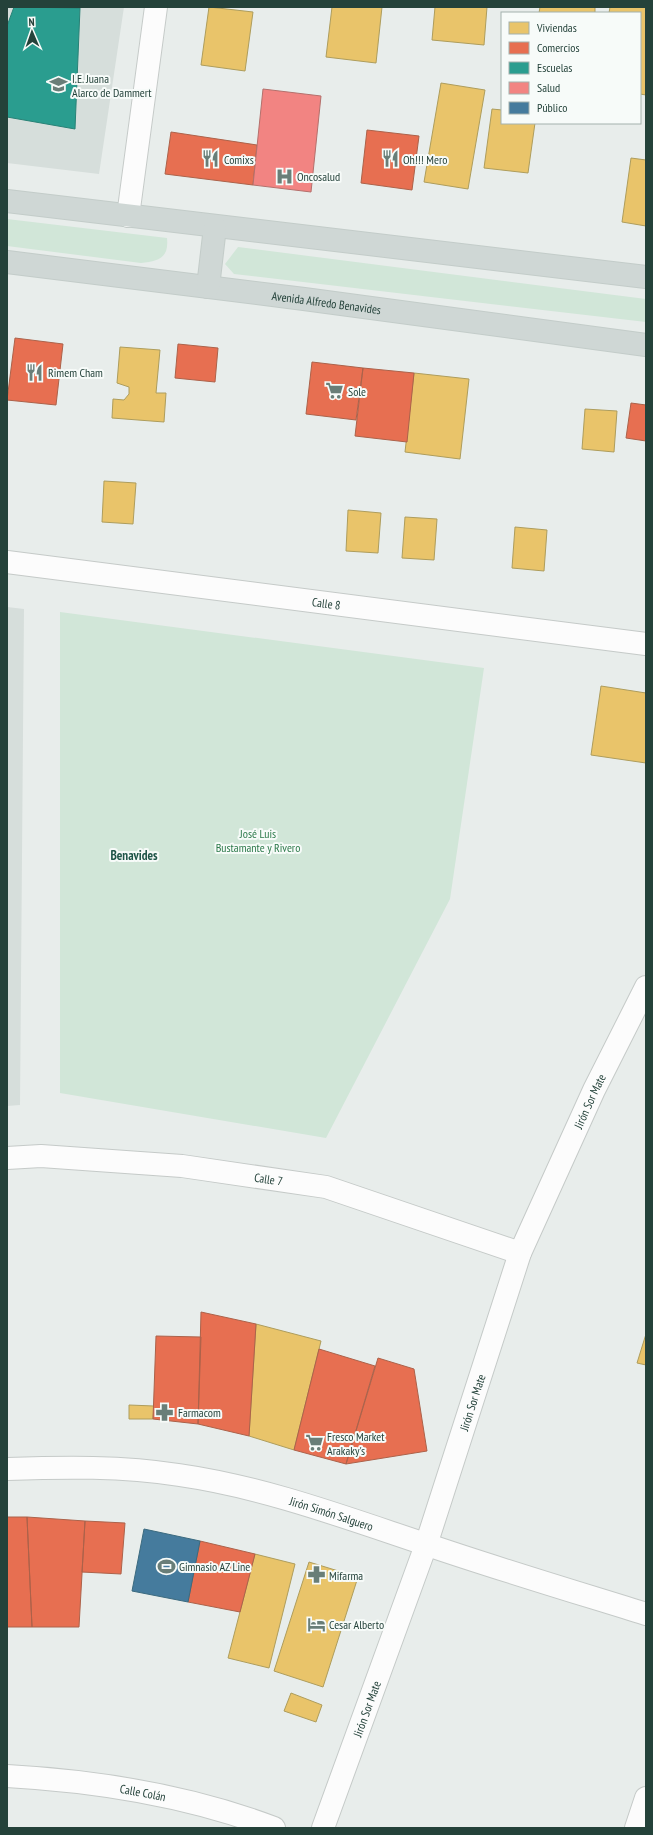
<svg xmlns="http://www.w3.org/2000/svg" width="653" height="1835" font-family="'PT Sans Narrow',sans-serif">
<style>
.built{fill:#d6dedb}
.green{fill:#d1e6d8}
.homes{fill:#e9c46a;stroke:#ae9d5c}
.shops{fill:#e76f51;stroke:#ac624a}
.schools{fill:#2a9d8f;stroke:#288276}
.health{fill:#f28482;stroke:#b4706c}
.public{fill:#457b9d;stroke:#3b6a7f}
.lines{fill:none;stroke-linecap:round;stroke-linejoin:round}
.street-casing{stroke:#c5cac8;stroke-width:24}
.primary-casing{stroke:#c3ccc9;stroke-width:24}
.street{stroke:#fcfcfc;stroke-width:22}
.primary{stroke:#cfd7d5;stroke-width:22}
.labels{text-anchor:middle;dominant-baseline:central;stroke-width:4;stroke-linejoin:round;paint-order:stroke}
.poi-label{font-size:12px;fill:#24423a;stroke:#f7fbf9;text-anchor:start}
.street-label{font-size:12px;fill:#24423a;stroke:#f7fbf9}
.park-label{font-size:12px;fill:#2d7a4b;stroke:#f7fbf9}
.neighbourhood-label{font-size:13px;font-weight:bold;fill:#1f5548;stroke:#f7fbf9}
</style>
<rect width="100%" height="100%" fill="#e8edeb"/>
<!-- built -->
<path class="built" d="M 7,7 L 124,7 L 99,174 L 7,163 Z
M 7,607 L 24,609 L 20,1105 L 7,1106 Z"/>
<!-- green -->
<path class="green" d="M 7,219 L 167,238 C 169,258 159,261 141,263 L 7,246 Z
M 238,247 L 646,299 L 646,322 L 234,274 L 225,264 Z
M 60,612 L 484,668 L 450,899 L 326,1138 L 60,1093 Z"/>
<!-- homes -->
<path class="homes" d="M 209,7 L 253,12 L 245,71 L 201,65 Z
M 332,7 L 382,7 L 376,63 L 326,57 Z
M 435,7 L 487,7 L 484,45 L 432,40 Z
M 540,7 L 595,7 L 595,13 L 539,13 Z
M 610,7 L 646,7 L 646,95 L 640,94 L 640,13 L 609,13 Z
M 441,83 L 485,90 L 468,189 L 424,182 Z
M 492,109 L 502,110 L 502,123 L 535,123 L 528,173 L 484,168 Z
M 631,158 L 646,160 L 646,226 L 622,222 Z
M 120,347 L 160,350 L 156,393 L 166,393 L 164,422 L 112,418 L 113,399 L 124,400 L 129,394 L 129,387 L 117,383 Z
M 414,373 L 469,379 L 460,459 L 405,452 Z
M 585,409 L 617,411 L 614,452 L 582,449 Z
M 104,481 L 136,483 L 133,524 L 102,522 Z
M 348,510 L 381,513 L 378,553 L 346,551 Z
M 405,517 L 437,519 L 434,560 L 402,558 Z
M 515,527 L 547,530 L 544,571 L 512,568 Z
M 601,686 L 646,693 L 646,763 L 591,755 Z
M 256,1324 L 321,1341 L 294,1450 L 249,1436 Z
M 646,1334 L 646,1365 L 637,1363 Z
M 129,1405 L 154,1406 L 153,1419 L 129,1419 Z
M 255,1554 L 295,1564 L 269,1668 L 228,1658 Z
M 309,1562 L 358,1577 L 323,1687 L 274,1671 Z
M 291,1693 L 322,1705 L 316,1722 L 284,1711 Z"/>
<!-- shops -->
<path class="shops" d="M 367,130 L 419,136 L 412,190 L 361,183 Z
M 171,132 L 257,145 L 253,185 L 165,174 Z
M 15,338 L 63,344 L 56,405 L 7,400 Z
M 178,344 L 218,348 L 215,382 L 175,378 Z
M 312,362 L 363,368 L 356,420 L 306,414 Z
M 363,368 L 414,373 L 407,442 L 355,436 Z
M 631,403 L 646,405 L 646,441 L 626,438 Z
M 201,1312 L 256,1324 L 249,1436 L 198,1424 Z
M 156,1336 L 201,1337 L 198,1424 L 153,1419 Z
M 319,1349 L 375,1366 L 346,1464 L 294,1450 Z
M 378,1358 L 414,1369 L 427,1451 L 346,1464 Z
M 7,1517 L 27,1517 L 32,1627 L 7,1627 Z
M 27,1517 L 85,1521 L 79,1627 L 32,1627 Z
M 85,1521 L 125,1523 L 121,1574 L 82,1572 Z
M 200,1541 L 255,1554 L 240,1612 L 188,1602 Z"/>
<!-- schools -->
<path class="schools" d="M 14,7 L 80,8 L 75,129 L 7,117 L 7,26 Z"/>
<!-- health -->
<path class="health" d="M 263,89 L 321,96 L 311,192 L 253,185 Z"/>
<!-- public -->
<path class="public" d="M 144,1529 L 200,1541 L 188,1602 L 132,1591 Z"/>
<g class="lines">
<defs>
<g id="street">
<path d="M 128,216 L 156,7"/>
<path id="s1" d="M 7,562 L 646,644"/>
<path id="s2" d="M 7,1158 L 41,1156 L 182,1166 L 326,1187 L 520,1253"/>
<path id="s3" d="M 7,1469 C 64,1467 122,1466 179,1475 C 263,1487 344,1517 425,1544 C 498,1569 572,1591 646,1614"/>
<path id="s4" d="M 7,1776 C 97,1781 190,1796 274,1828"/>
<path id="s5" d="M 323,1828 L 426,1545 L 520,1253 L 594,1090 L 646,987"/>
<path d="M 636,1828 L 646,1798"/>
</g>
<g id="primary">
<path d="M 7,201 L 646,277"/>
<path id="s6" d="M 7,262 L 304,299 L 646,345"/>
<path d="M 208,287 L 215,227"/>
</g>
</defs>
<!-- street casing -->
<use href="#street" class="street-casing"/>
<!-- primary casing -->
<use href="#primary" class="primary-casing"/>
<!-- street -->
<use href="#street" class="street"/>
<!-- primary -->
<use href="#primary" class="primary"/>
</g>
<!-- icons -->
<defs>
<symbol id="university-bare" viewBox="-9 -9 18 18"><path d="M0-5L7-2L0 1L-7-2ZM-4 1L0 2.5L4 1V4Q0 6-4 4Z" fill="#697e78" stroke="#f7fbf9" stroke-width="2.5" paint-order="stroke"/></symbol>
<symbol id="restaurant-bare" viewBox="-9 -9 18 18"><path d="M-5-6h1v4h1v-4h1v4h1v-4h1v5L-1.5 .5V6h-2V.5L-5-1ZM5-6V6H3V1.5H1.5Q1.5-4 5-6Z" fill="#697e78" stroke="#f7fbf9" stroke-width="2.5" paint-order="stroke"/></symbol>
<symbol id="hospital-bare" viewBox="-9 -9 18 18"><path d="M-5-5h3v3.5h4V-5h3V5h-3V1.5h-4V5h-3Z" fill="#697e78" stroke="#f7fbf9" stroke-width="2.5" paint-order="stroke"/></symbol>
<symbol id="supermarket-bare" viewBox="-9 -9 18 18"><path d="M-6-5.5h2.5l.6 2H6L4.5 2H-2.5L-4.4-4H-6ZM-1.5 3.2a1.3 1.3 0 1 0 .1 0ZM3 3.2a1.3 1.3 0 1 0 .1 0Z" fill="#697e78" stroke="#f7fbf9" stroke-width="2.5" paint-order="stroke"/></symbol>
<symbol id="pharmacy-bare" viewBox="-9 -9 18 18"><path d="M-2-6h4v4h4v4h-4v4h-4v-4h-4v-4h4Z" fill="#697e78" stroke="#f7fbf9" stroke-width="2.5" paint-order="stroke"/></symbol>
<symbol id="stadium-bare" viewBox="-9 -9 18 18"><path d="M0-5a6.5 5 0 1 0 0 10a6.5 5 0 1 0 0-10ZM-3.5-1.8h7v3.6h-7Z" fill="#697e78" stroke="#f7fbf9" stroke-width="2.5" paint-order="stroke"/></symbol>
<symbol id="hotel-bare" viewBox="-9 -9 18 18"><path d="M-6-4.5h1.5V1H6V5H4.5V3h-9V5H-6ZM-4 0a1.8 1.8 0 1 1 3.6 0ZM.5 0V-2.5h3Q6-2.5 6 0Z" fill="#697e78" stroke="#f7fbf9" stroke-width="2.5" paint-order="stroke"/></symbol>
</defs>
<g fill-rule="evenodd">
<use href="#university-bare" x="46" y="72" width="25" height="25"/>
<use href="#restaurant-bare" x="198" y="146" width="25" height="25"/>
<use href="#restaurant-bare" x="378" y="146" width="25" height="25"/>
<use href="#hospital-bare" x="272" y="164" width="25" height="25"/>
<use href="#restaurant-bare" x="22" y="360" width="25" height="25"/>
<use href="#supermarket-bare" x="322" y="378" width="25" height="25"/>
<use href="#pharmacy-bare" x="152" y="1400" width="25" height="25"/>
<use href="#supermarket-bare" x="302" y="1430" width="25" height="25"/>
<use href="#stadium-bare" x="154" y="1554" width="25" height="25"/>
<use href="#pharmacy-bare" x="304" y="1562" width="25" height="25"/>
<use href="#hotel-bare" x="304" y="1612" width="25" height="25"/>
</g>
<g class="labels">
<!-- poi labels -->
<g class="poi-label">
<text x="72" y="78">I.E. Juana<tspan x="72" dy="14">Alarco de Dammert</tspan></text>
<text x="224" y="159">Comixs</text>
<text x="403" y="159">Oh!!! Mero</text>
<text x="297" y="176">Oncosalud</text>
<text x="48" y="372">Rimem Cham</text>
<text x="348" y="391">Sole</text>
<text x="178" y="1412">Farmacom</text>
<text x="327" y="1436">Fresco Market<tspan x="327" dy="14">Arakaky's</tspan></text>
<text x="179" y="1566">Gimnasio AZ Line</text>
<text x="329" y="1575">Mifarma</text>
<text x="329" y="1624">Cesar Alberto</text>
</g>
<!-- street labels -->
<g class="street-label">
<text stroke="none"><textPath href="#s6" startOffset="322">Avenida Alfredo Benavides</textPath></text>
<text stroke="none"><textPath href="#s1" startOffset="322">Calle 8</textPath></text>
<text stroke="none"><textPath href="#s5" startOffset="775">Jirón Sor Mate</textPath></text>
<text stroke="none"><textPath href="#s2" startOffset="263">Calle 7</textPath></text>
<text stroke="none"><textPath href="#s5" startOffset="451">Jirón Sor Mate</textPath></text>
<text stroke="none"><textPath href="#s3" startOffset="330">Jirón Simón Salguero</textPath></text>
<text stroke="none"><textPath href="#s5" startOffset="127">Jirón Sor Mate</textPath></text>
<text stroke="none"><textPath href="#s4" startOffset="137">Calle Colán</textPath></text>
</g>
<!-- park labels -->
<g class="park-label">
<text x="258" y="833">José Luis<tspan x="258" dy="14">Bustamante y Rivero</tspan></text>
</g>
<!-- neighbourhood labels -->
<g class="neighbourhood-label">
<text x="134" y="855">Benavides</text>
</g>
</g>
<!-- border -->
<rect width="653" height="1835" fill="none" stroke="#24423a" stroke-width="16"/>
<!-- legend -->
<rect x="501" y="12" width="140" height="112" fill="#f7fbf9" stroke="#a3b1ad"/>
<rect x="509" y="22" width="20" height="12" fill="#e9c46a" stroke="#a3b1ad"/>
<text x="537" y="32" font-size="12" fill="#24423a">Viviendas</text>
<rect x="509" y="42" width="20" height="12" fill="#e76f51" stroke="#a3b1ad"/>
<text x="537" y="52" font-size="12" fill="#24423a">Comercios</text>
<rect x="509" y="62" width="20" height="12" fill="#2a9d8f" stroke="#a3b1ad"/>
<text x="537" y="72" font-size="12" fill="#24423a">Escuelas</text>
<rect x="509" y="82" width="20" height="12" fill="#f28482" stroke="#a3b1ad"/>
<text x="537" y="92" font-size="12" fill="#24423a">Salud</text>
<rect x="509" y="102" width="20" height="12" fill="#457b9d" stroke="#a3b1ad"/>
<text x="537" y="112" font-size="12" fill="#24423a">Público</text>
<!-- north arrow -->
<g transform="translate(32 32) rotate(358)" stroke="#f7fbf9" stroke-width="3" paint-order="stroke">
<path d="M0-3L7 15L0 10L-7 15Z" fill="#24423a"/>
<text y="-6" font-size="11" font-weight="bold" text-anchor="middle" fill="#24423a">N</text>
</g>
</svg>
